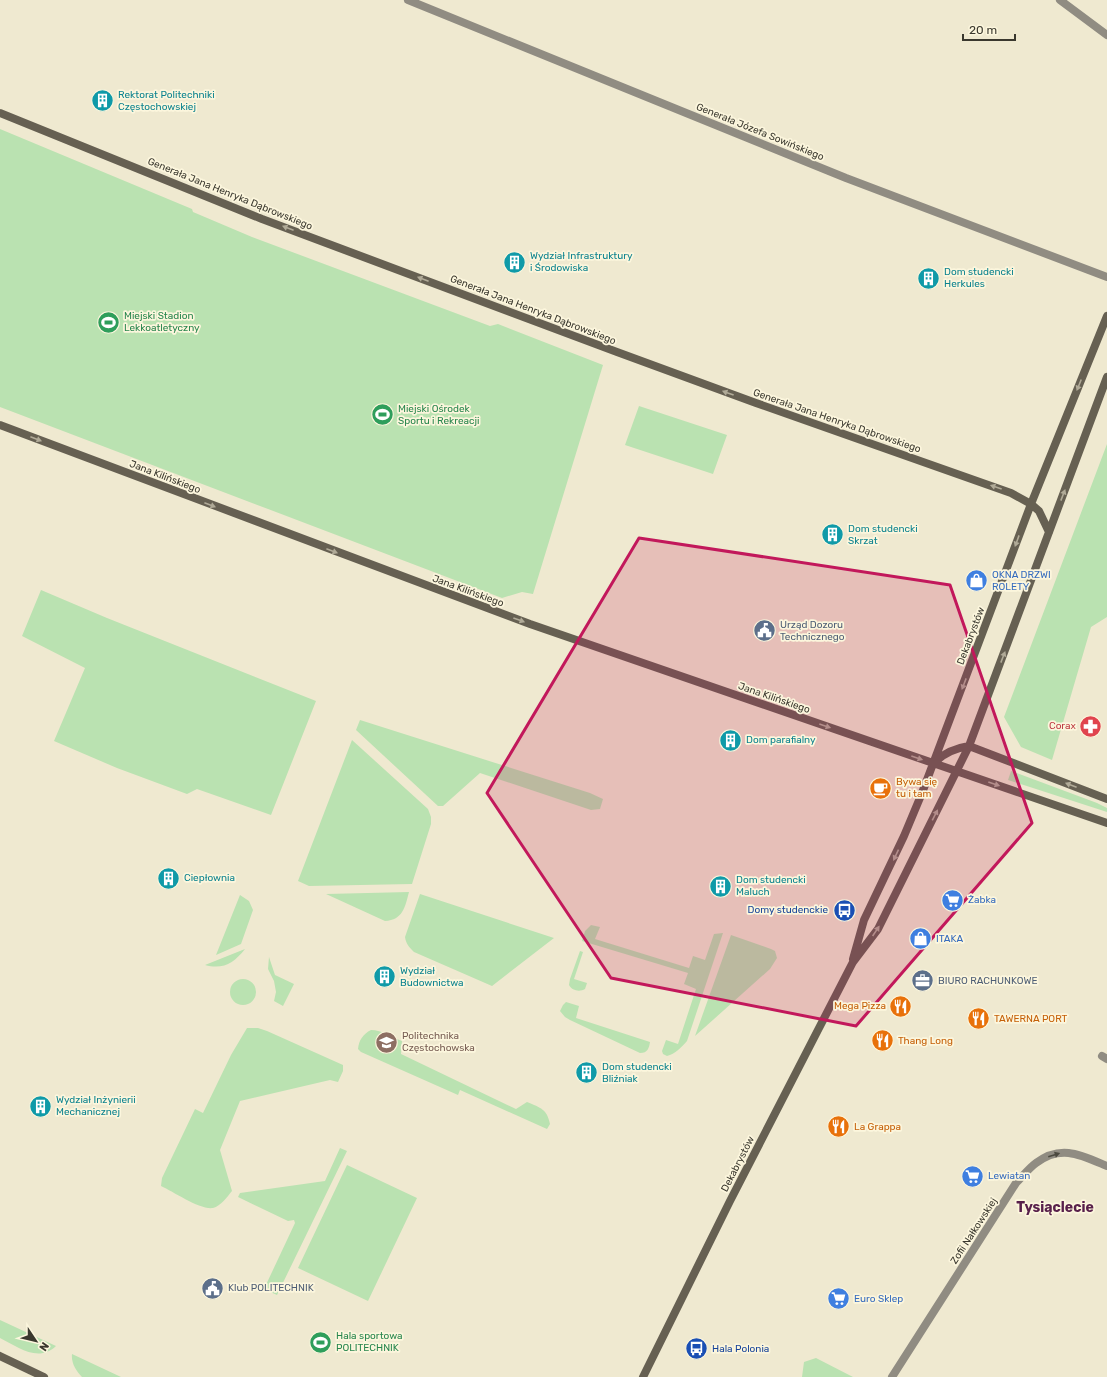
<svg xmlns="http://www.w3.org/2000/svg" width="1107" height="1377" font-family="Rubik,sans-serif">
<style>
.green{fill:#bae2b1}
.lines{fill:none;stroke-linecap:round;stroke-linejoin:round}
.street{stroke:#908c82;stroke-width:8}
.secondary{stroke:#666052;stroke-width:8}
.oneway{fill:#b1ab98}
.oneway2{fill:#4b493f}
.marked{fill:#c2185b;fill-opacity:0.2;stroke:#c2185b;stroke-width:3;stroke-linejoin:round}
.labels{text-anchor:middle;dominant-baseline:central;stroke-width:3.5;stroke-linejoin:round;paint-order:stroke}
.culture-label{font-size:10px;fill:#0d838f;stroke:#fcf6dd;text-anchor:start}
.street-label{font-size:10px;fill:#3a382e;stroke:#fcf6dd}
.leisure-label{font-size:10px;fill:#27864d;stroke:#fcf6dd;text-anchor:start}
.shop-label{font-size:10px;fill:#366cbe;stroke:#fcf6dd;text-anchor:start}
.service-label{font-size:10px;fill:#4e5e75;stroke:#fcf6dd;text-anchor:start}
.health-label{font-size:10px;fill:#be3a42;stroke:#fcf6dd;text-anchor:end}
.food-label{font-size:10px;fill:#c56008;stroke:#fcf6dd;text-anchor:start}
.transit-label{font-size:10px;fill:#164399;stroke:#fcf6dd;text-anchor:end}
.education-label{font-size:10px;fill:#785e54;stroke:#fcf6dd;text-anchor:start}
.district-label{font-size:14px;font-weight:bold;fill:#58204b;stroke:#fcf6dd}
</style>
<rect width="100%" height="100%" fill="#efe9d0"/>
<!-- green -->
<path class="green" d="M 0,129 L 192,209 L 193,212 L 252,237 L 490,326 L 498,324 L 603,365 L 533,594 L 522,592 L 502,598 L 0,407 Z
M 639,406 L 727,435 L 713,474 L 625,445 Z
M 1107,444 L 1107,617 L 1091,627 L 1052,760 L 1021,747 L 1004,717 Z
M 41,590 L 107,618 L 316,701 L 271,815 L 197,789 L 187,794 L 117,768 L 54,741 L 85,668 L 22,636 Z
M 360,720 L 590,793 L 603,799 L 600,809 L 591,810 L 480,773 L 443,806 L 438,806 L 356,730 Z
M 352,740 L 428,809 L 431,817 L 431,824 L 412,884 L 309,886 L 298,881 Z
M 1011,771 L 1097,803 L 1107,808 L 1107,812 L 1008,780 Z
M 409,892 C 405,907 403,920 385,921 L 326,894 Z
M 420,894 L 554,938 L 492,986 L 414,952 C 409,947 406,944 405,937 Z
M 240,895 L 249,901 L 253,910 L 241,944 L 216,955 Z
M 591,925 L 600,927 L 595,939 L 689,968 L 693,956 L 705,960 L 714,934 L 723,933 L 687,1041 C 682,1047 675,1054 667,1056 L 663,1054 L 662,1051 L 666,1040 L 678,1044 L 696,989 L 684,984 L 688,973 L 582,941 L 585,931 Z
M 731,935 L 771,949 L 775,951 L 777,958 L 770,969 L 695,1036 Z
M 245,949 C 234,963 223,970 205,965 Z
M 580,951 L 583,952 L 574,979 L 587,983 L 585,989 C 580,992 572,991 569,985 L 570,979 Z
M 269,957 L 275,975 L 294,984 L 283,1006 L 274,1001 L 276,992 L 274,981 L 268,969 Z
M230 992a13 13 0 1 1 26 0a13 13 0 1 1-26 0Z
M 566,1002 L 579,1006 L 576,1018 L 650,1042 C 649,1048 648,1053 640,1053 L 570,1020 L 565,1017 L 560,1011 L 563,1005 Z
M 247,1028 L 258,1028 L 267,1031 L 343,1065 L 343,1071 L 338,1082 L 330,1080 L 240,1101 L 220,1150 L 232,1191 C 227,1197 221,1206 213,1208 C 200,1210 174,1192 161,1186 L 162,1178 L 195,1109 L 203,1113 L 231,1055 Z
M 371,1030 C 382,1030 392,1037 402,1041 L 401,1054 L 516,1109 L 527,1102 C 541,1108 547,1109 550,1124 L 547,1129 L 460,1090 L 458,1095 L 361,1052 L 358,1049 C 359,1040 363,1034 371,1030 Z
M 340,1148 L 347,1151 L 277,1295 L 264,1289 L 295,1223 L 294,1220 L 288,1221 L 238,1197 L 240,1193 L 325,1181 Z
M 347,1165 L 417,1198 L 368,1301 L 298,1268 Z
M 0,1320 L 56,1346 C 38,1363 18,1347 0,1338 Z
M 72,1354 L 121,1377 L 82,1377 C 76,1371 71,1363 72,1354 Z
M 816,1358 L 853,1377 L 802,1377 L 804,1362 Z"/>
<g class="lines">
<!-- street -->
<path class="street" d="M 408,0 L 846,178 L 1107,277
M 1060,0 L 1107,35
M 1102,1056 L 1107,1059
M 892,1377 L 1016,1183 C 1022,1177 1029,1168 1036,1163 C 1061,1144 1081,1155 1107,1166"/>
<!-- secondary -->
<path class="secondary" d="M 0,113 L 262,219 L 617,352 L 756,403 L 1011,493 L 1031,504 L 1039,511 L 1049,532
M 0,425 L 530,624 L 1107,823
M 935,762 C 945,752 956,748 969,746 L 1107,799
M 853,959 L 864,920 L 904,836 L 922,793 L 1031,504 L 1107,316
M 0,1356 L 44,1377
M 643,1377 L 730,1201 L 853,962 L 878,929 L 969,746 L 1107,377"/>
</g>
<!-- one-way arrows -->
<defs><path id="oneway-solid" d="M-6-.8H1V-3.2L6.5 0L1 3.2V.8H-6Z"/></defs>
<g class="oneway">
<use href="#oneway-solid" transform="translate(288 228) rotate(-159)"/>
<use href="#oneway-solid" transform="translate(423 279) rotate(-159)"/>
<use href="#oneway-solid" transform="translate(1079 385) rotate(112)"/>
<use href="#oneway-solid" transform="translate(728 393) rotate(-160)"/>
<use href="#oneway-solid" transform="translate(36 439) rotate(21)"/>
<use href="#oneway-solid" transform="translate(996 487) rotate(-161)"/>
<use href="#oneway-solid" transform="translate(1063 495) rotate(-69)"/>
<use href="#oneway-solid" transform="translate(210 505) rotate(21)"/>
<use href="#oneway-solid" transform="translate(1017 541) rotate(110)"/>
<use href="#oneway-solid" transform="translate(332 551) rotate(21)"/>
<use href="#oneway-solid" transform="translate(519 620) rotate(20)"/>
<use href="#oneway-solid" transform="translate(1003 657) rotate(-69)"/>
<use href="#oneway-solid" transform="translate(964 684) rotate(111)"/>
<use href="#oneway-solid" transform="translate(825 726) rotate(19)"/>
<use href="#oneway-solid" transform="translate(917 758) rotate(19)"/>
<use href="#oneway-solid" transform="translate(994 784) rotate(19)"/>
<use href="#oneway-solid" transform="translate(1071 785) rotate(-159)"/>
<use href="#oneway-solid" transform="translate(935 815) rotate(-63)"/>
<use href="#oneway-solid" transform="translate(896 855) rotate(115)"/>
<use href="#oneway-solid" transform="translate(876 931) rotate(-56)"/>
</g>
<use class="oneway2" href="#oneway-solid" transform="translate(1054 1155) rotate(-17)"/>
<!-- marked area -->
<path class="marked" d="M 639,538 L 950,585 L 1032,823 L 856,1026 L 611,978 L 487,793 Z"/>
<!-- icons -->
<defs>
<symbol id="building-disc" viewBox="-11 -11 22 22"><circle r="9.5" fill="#0f9aa8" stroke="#fcf6dd"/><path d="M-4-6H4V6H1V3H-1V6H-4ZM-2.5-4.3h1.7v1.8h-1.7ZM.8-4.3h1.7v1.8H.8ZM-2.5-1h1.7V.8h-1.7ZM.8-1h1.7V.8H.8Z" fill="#fff"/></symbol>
<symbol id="stadium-disc" viewBox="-11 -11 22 22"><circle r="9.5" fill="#2e9e5b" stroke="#fcf6dd"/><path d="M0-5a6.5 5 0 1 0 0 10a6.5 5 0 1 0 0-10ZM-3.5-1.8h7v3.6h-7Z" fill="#fff"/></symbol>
<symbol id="shop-disc" viewBox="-11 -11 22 22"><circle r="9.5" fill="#3f7fe0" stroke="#fcf6dd"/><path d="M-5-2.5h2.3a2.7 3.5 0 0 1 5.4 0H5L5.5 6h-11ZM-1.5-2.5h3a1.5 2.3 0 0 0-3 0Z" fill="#fff"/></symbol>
<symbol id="civic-disc" viewBox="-11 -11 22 22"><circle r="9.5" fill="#5c6f8a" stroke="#fcf6dd"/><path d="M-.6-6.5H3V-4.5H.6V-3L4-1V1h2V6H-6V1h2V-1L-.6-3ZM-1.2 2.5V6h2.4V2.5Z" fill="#fff"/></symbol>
<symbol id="pharmacy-disc" viewBox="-11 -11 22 22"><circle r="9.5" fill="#e0444e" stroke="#fcf6dd"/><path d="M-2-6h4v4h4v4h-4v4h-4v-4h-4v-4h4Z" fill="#fff"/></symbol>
<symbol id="cafe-disc" viewBox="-11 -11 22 22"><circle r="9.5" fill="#e8710a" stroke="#fcf6dd"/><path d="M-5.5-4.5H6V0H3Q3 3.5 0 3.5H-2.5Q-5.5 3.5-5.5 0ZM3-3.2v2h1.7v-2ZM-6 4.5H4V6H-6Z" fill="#fff"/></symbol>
<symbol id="supermarket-disc" viewBox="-11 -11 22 22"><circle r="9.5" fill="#3f7fe0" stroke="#fcf6dd"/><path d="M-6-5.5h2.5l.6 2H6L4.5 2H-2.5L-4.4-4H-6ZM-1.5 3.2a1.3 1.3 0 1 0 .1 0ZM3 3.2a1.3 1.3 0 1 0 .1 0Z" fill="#fff"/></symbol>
<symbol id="bus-disc" viewBox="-11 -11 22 22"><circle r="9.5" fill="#1a4fb4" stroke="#fcf6dd"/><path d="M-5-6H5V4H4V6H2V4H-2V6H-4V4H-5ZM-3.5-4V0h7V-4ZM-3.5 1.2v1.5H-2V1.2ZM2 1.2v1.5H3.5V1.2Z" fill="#fff"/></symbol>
<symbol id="office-disc" viewBox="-11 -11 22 22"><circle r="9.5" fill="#5c6f8a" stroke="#fcf6dd"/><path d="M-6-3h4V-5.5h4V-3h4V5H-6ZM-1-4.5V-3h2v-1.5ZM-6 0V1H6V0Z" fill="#fff"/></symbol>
<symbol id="restaurant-disc" viewBox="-11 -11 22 22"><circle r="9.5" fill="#e8710a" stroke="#fcf6dd"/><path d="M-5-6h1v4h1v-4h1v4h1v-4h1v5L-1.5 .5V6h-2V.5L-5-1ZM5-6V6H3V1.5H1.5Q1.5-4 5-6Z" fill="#fff"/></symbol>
<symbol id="university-disc" viewBox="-11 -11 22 22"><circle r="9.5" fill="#8d6e63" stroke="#fcf6dd"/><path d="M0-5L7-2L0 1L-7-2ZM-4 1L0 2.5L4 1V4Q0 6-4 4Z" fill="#fff"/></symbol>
</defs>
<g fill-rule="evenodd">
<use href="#building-disc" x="90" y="88" width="25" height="25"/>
<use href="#building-disc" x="502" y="250" width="25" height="25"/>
<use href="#building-disc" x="916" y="266" width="25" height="25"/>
<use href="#stadium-disc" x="96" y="310" width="25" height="25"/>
<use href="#stadium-disc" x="370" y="402" width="25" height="25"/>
<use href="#building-disc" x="820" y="522" width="25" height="25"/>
<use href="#shop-disc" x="964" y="568" width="25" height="25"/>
<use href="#civic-disc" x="752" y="618" width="25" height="25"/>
<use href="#pharmacy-disc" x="1078" y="714" width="25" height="25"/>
<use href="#building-disc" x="718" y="728" width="25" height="25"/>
<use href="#cafe-disc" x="868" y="776" width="25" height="25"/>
<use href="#building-disc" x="156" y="866" width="25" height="25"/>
<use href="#building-disc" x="708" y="874" width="25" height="25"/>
<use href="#supermarket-disc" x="940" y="888" width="25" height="25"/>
<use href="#bus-disc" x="832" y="898" width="25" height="25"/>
<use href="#shop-disc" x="908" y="926" width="25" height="25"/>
<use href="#building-disc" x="372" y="964" width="25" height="25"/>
<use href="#office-disc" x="910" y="968" width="25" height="25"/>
<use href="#restaurant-disc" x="888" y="994" width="25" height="25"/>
<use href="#restaurant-disc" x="966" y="1006" width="25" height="25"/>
<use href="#restaurant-disc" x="870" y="1028" width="25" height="25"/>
<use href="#university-disc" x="374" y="1030" width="25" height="25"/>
<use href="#building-disc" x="574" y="1060" width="25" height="25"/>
<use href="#building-disc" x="28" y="1094" width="25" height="25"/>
<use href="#restaurant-disc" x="826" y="1114" width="25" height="25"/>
<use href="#supermarket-disc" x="960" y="1164" width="25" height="25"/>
<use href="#civic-disc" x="200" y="1276" width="25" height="25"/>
<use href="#supermarket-disc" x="826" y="1286" width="25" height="25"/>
<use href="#stadium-disc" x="308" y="1330" width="25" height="25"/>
<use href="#bus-disc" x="684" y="1336" width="25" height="25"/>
</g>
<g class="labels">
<!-- culture labels -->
<g class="culture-label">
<text x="118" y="95">Rektorat Politechniki<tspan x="118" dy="12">Częstochowskiej</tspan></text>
<text x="530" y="256">Wydział Infrastruktury<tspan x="530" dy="12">i Środowiska</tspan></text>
<text x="944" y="272">Dom studencki<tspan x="944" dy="12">Herkules</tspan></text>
<text x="848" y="529">Dom studencki<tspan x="848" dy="12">Skrzat</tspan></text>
<text x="746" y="740">Dom parafialny</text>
<text x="184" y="878">Ciepłownia</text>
<text x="736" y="880">Dom studencki<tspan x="736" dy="12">Maluch</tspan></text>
<text x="400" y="971">Wydział<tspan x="400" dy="12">Budownictwa</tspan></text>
<text x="602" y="1067">Dom studencki<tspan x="602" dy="12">Bliźniak</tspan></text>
<text x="56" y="1100">Wydział Inżynierii<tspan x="56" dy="12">Mechanicznej</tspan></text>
</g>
<!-- street labels -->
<g class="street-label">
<text transform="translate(760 132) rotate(22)">Generała Józefa Sowińskiego</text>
<text transform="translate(230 194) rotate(22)">Generała Jana Henryka Dąbrowskiego</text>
<text transform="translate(533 310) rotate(21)">Generała Jana Henryka Dąbrowskiego</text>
<text transform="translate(837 421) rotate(19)">Generała Jana Henryka Dąbrowskiego</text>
<text transform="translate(165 477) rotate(21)">Jana Kilińskiego</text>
<text transform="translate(468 591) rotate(20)">Jana Kilińskiego</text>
<text transform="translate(971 636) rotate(-69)">Dekabrystów</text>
<text transform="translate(774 698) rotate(19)">Jana Kilińskiego</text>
<text transform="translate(738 1164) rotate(-63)">Dekabrystów</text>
<text transform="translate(974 1231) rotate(-57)">Zofii Nałkowskiej</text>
</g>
<!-- leisure labels -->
<g class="leisure-label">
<text x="124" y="316">Miejski Stadion<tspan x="124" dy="12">Lekkoatletyczny</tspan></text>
<text x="398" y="409">Miejski Ośrodek<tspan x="398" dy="12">Sportu i Rekreacji</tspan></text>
<text x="336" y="1336">Hala sportowa<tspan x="336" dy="12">POLITECHNIK</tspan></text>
</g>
<!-- shop labels -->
<g class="shop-label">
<text x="992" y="575">OKNA DRZWI<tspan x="992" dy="12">ROLETY</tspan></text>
<text x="968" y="900">Żabka</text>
<text x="936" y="939">ITAKA</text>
<text x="988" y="1176">Lewiatan</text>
<text x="854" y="1299">Euro Sklep</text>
</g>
<!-- service labels -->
<g class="service-label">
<text x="780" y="625">Urząd Dozoru<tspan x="780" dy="12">Technicznego</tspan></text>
<text x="938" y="981">BIURO RACHUNKOWE</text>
<text x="228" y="1288">Klub POLITECHNIK</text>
</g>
<!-- health labels -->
<g class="health-label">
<text x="1076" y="726">Corax</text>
</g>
<!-- food labels -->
<g class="food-label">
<text x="896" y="782">Bywa się<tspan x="896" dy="12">tu i tam</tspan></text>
<text x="886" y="1006" text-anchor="end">Mega Pizza</text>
<text x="994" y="1019">TAWERNA PORT</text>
<text x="898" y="1041">Thang Long</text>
<text x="854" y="1127">La Grappa</text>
</g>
<!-- transit labels -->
<g class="transit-label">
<text x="828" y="910">Domy studenckie</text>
<text x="712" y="1349" text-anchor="start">Hala Polonia</text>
</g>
<!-- education labels -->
<g class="education-label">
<text x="402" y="1036">Politechnika<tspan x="402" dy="12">Częstochowska</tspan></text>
</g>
<!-- district labels -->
<g class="district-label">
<text x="1055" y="1207">Tysiąclecie</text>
</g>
</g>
<!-- north arrow -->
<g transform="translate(36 1341) rotate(125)" stroke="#fcf6dd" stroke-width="3" paint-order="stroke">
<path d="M0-3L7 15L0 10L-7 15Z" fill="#3a382e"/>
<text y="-6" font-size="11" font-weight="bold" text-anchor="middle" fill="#3a382e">N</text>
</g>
<!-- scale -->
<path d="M963 34v6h52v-6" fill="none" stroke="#3a382e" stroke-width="2"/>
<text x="969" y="34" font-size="12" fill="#3a382e" stroke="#fcf6dd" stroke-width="3" paint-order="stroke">20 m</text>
</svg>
